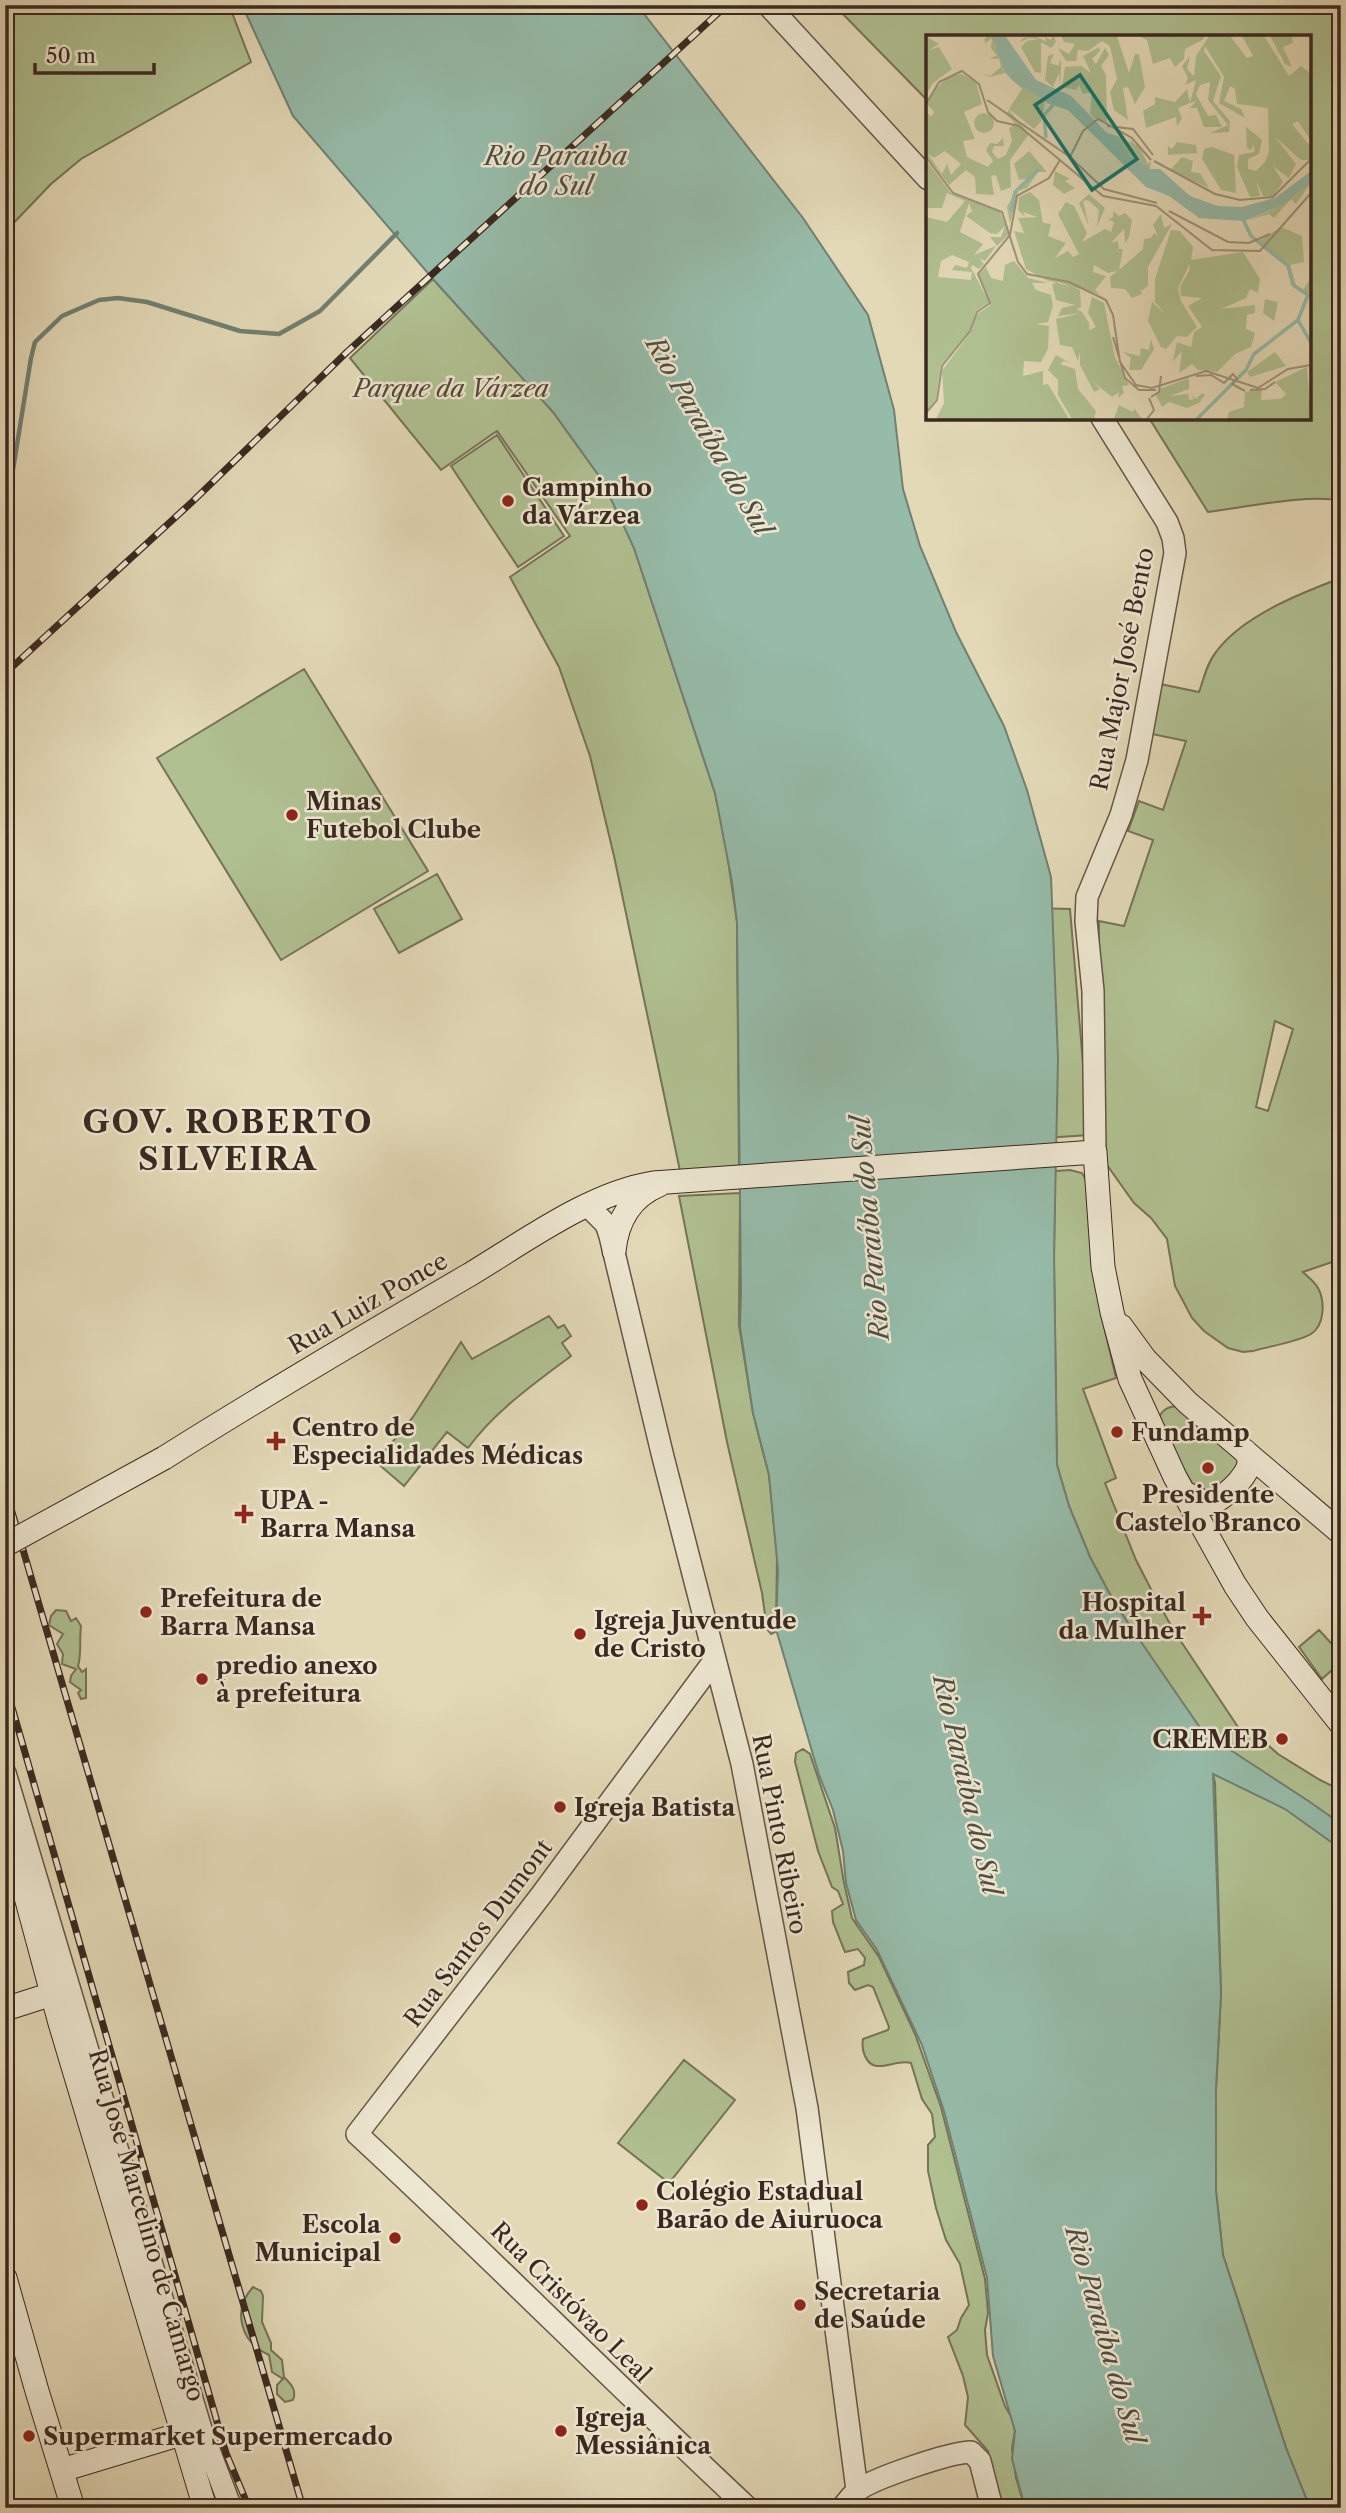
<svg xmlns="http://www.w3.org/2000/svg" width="1346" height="2513" font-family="'Libre Caslon Text',serif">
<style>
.green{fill:#b0c091;stroke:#757458;stroke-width:2;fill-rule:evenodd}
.water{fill:#96bba9;stroke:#718172;stroke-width:2}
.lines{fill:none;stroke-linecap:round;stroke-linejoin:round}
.stream{stroke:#718172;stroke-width:4.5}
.tertiary-casing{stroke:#645546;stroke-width:24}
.secondary-casing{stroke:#3a2920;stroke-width:25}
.tertiary{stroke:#ede6d0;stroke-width:21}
.secondary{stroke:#ede6d0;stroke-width:23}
.rail-casing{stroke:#3a2920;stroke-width:7}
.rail{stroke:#ede6d0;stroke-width:4.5;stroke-dasharray:13;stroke-linecap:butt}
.secondary-bridge-casing{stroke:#3a2920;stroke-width:25;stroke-linecap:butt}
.secondary-bridge{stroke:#ede6d0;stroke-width:23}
.poi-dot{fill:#8f2418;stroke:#ede6d0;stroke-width:2.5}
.labels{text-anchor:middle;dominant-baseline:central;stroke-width:5;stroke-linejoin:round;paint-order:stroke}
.park-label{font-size:24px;font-style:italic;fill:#524737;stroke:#ede6d0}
.poi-label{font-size:24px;font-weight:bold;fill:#3a2920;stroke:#ede6d0;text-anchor:start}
.street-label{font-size:24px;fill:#3a2920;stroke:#ede6d0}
.water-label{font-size:26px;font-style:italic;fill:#514e42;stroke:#ede6d0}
.district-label{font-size:32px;font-weight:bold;letter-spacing:2px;fill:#3a2920;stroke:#ede6d0}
.inset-river{fill:none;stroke:#96bba9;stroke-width:3.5}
.inset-road{fill:none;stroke:#9f937b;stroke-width:2}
.view{fill:#0f766e;fill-opacity:0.15;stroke:#0f766e;stroke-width:3.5}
.inset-edge{fill:none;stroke:#3a2920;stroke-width:3.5}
</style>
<rect width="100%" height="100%" fill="#e3d9b7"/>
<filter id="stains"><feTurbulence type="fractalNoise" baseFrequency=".00286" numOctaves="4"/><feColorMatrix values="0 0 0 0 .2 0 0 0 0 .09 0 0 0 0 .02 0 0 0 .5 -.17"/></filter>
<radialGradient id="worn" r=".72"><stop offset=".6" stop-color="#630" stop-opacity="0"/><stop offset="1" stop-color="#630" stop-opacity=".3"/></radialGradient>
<!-- green -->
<path class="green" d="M 5,5 L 229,5 L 251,62 L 81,159 L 51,184 L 5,232 Z
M 834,5 L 1341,5 L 1341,501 C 1310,493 1242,508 1208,512 L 1149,418 L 1309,418 L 1309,37 L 928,37 L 928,101 Z
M 433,279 L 553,412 L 602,480 L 619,513 L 634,548 L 715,793 L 725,839 L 737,922 L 739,1166 L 680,1171 L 614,856 L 590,756 L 559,667 L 510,577 L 570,536 L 497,431 L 441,470 L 350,358 Z
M 497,435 L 564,536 L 518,567 L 451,466 Z
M 1341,578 L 1341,1259 L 1303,1272 C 1308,1277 1315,1282 1318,1288 C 1325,1301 1325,1325 1311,1334 C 1300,1341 1267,1347 1253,1351 L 1243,1352 L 1228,1348 L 1204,1331 L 1192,1318 L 1175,1286 L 1167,1239 L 1151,1218 L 1134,1203 L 1097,1151 L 1099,921 L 1124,926 L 1153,840 L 1128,831 L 1139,801 L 1163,810 L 1186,741 L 1152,734 L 1160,684 L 1199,692 C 1204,678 1207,663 1216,652 C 1242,616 1301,593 1341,578 ZM 1275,1021 L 1293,1029 L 1268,1111 L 1256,1107 Z
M 304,669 L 428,871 L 281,960 L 157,758 Z
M 437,874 L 462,919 L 399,953 L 374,909 Z
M 1031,908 L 1070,909 L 1089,1135 L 1044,1138 Z
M 1070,1170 L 1082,1173 L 1087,1182 L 1102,1318 L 1116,1378 L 1083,1389 L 1116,1478 L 1105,1483 L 1136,1560 L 1154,1595 L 1174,1631 L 1238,1727 L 1243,1730 L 1252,1731 L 1278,1754 L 1320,1780 L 1330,1785 L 1341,1783 L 1341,2508 L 1310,2508 L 1286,2448 L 1223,2255 L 1216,2191 L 1216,2089 L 1221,1994 L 1215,1783 L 1203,1732 L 1150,1659 L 1107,1589 L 1090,1557 L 1069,1506 L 1057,1465 L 1054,1265 L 1055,1171 Z
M 740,1193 L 739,1325 L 753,1413 L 769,1475 L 777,1556 L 776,1626 L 775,1632 L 771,1634 L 767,1629 L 762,1593 L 727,1442 L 679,1196 Z
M 549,1316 L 558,1328 L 564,1325 L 571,1336 L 562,1343 L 571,1356 C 534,1384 496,1410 468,1448 L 447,1432 L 404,1486 L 376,1462 L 413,1417 L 461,1342 L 472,1359 Z
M 1179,1406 L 1242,1462 L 1212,1495 L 1193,1485 L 1172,1449 L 1159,1418 C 1162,1409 1170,1406 1179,1406 Z
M 56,1610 L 66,1611 L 71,1621 L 76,1618 L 81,1626 C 79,1640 82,1653 78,1666 L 82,1672 L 86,1669 L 86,1698 L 81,1699 L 78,1693 L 81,1690 L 70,1682 L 71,1676 L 76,1669 L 62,1664 L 63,1654 L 57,1644 L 63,1634 L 49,1625 L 51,1616 Z
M 1319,1630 L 1341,1654 L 1341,1662 L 1322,1679 L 1299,1647 Z
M 803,1749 L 810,1754 L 835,1828 L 844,1883 L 852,1918 L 879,1957 L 915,2034 L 941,2107 L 985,2279 L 988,2313 L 985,2330 L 987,2355 L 1005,2406 L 1013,2420 L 1015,2431 L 1012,2448 L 1016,2478 L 1025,2508 L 999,2508 L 988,2451 L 965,2425 L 968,2397 L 963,2376 L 948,2337 L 957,2330 L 961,2318 L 969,2305 L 960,2264 L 946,2240 L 936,2208 L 928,2171 L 928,2145 L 935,2137 L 932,2114 L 922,2099 L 911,2063 C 895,2058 874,2077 865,2056 C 862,2050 862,2045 863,2039 L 888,2030 L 889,2027 L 873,1987 L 868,1985 L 855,1990 L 849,1983 L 848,1972 L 864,1965 L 865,1958 L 858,1949 L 845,1952 L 833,1922 L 832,1911 L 843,1904 L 838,1891 L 832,1887 L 818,1851 L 795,1762 L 796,1753 Z
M 684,2060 L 735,2100 L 669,2183 L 618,2143 Z
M 253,2287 L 261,2291 L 263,2296 L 262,2322 L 271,2343 L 271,2350 L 282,2360 L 284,2377 C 291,2384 297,2390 293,2400 L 285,2402 L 277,2394 L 277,2385 L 283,2379 L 272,2372 L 269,2355 C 240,2342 232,2310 253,2287 Z"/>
<!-- water -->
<path class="water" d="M 242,5 L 637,5 L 803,218 L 868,315 L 894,410 L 903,489 L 920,546 L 956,632 L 1004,726 L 1027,790 L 1051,877 L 1058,1059 L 1054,1253 L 1057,1465 L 1069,1506 L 1090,1557 L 1115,1604 L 1203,1732 L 1310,1802 L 1341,1824 L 1341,1849 L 1285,1809 L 1213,1774 L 1221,1994 L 1216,2089 L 1216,2191 L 1223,2255 L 1286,2448 L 1310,2508 L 1025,2508 L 1012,2459 L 1015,2431 L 993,2356 L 987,2278 L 944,2111 L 922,2045 L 877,1950 L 856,1920 L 846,1883 L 843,1851 L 833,1810 L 819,1775 L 776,1629 L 778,1570 L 769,1475 L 753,1413 L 740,1327 L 741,1292 L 737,922 L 732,882 L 715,793 L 634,548 L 602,480 L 553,412 L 433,279 L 293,116 Z"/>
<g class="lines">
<!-- stream -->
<path class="stream" d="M 5,502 L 11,482 L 31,358 L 35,342 L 62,316 L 99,300 L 118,298 L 147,302 L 240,331 L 279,334 L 320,311 L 397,233"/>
<defs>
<path id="tertiary" d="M 768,5 L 928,179
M 1095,1152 L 1093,991 L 1086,921 L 1087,897 L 1121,815 L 1137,760 L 1175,553 L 1173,538 L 1167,522 L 1102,418
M 588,1206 L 606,1224 L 610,1236 L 663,1457 L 742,1764 L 807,2108 L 857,2490
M 714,1661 L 542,1894 L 357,2134 C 489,2256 616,2385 748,2508
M 5,1773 L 201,2429 L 231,2508
M 842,2508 C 847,2502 851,2496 857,2491 C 871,2479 951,2452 971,2452 L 980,2461 L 992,2508"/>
<path id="secondary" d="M 614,1251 C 617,1221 630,1197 659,1185
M 1121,1326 L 1145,1359 L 1188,1403 L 1341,1533
M 164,1458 C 264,1395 366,1335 469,1275 C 524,1242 590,1193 653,1183 L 1095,1152 L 1103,1267 L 1112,1312 L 1130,1379 L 1175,1477 L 1235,1585 L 1257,1618 L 1341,1724
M 1185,1493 L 1207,1504 C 1221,1502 1249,1476 1249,1462 C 1249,1457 1247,1455 1245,1451
M 5,1819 L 60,2023 L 205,2508
M 5,2009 L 52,1994
M 5,2278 L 37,2391 L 73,2508
M 62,2470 L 181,2434"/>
</defs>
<!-- tertiary casing -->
<use href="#tertiary" class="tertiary-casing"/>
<!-- secondary casing -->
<use href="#secondary" class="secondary-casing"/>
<!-- tertiary -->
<use href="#tertiary" class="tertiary"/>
<!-- secondary -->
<use href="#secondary" class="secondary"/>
<defs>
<path id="rail" d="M 5,678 L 11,668 L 192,502 L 347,352 L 727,5
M 5,1488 L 303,2508
M 5,1683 L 226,2453 L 249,2508"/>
</defs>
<!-- rail casing -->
<use href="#rail" class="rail-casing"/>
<!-- rail -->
<use href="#rail" class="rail"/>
<defs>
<path id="secondary-bridge" d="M 5,1545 L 164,1458"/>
</defs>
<!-- secondary-bridge casing -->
<use href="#secondary-bridge" class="secondary-bridge-casing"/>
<!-- secondary-bridge -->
<use href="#secondary-bridge" class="secondary-bridge"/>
</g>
<!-- markers -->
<g class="poi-dot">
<circle cx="508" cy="501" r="7"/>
<circle cx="292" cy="815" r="7"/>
<circle cx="1117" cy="1432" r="7"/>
<path d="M272.5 1430.5h7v7h7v7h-7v7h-7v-7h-7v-7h7z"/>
<circle cx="1208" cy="1468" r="7"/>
<path d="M240.5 1503.5h7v7h7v7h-7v7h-7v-7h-7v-7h7z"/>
<circle cx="146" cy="1612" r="7"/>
<path d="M1198.5 1605.5h7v7h7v7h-7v7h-7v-7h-7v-7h7z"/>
<circle cx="580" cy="1634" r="7"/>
<circle cx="202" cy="1679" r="7"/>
<circle cx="1282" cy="1739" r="7"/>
<circle cx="560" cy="1807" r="7"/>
<circle cx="642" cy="2205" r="7"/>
<circle cx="395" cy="2238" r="7"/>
<circle cx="800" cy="2305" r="7"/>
<circle cx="561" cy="2431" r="7"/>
<circle cx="29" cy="2436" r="7"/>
</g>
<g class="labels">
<!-- park labels -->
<g class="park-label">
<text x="451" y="388">Parque da Várzea</text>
</g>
<!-- poi labels -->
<g class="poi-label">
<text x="522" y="487">Campinho<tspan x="522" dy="28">da Várzea</tspan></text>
<text x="306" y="801">Minas<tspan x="306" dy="28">Futebol Clube</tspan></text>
<text x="292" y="1427">Centro de<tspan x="292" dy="28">Especialidades Médicas</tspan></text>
<text x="1131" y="1432">Fundamp</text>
<text x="1208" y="1494" text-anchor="middle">Presidente<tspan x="1208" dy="28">Castelo Branco</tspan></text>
<text x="260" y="1500">UPA -<tspan x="260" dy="28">Barra Mansa</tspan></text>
<text x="160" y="1598">Prefeitura de<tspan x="160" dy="28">Barra Mansa</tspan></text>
<text x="1186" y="1602" text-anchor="end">Hospital<tspan x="1186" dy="28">da Mulher</tspan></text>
<text x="594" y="1620">Igreja Juventude<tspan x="594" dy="28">de Cristo</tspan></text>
<text x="216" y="1665">predio anexo<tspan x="216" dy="28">à prefeitura</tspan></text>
<text x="1268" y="1739" text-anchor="end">CREMEB</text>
<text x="574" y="1807">Igreja Batista</text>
<text x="656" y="2191">Colégio Estadual<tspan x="656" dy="28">Barão de Aiuruoca</tspan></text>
<text x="381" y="2224" text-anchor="end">Escola<tspan x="381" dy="28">Municipal</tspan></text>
<text x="814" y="2291">Secretaria<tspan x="814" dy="28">de Saúde</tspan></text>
<text x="575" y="2417">Igreja<tspan x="575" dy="28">Messiânica</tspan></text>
<text x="43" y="2436">Supermarket Supermercado</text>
</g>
<!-- street labels -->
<g class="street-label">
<text transform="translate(1122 669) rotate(-79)">Rua Major José Bento</text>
<text transform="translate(368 1303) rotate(-30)">Rua Luiz Ponce</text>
<text transform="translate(780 1834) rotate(79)">Rua Pinto Ribeiro</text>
<text transform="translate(478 1933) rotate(-53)">Rua Santos Dumont</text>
<text transform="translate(147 2225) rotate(74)">Rua José Marcelino de Camargo</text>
<text transform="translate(571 2302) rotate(45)">Rua Cristóvao Leal</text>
</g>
<!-- water labels -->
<g class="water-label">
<text x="556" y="156">Rio Paraiba<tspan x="556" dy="30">do Sul</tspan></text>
<text transform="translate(709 436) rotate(60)">Rio Paraíba do Sul</text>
<text transform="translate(870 1228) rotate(-95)">Rio Paraíba do Sul</text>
<text transform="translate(967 1785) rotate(77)">Rio Paraíba do Sul</text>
<text transform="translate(1105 2335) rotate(74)">Rio Paraíba do Sul</text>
</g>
<!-- district labels -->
<g class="district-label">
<text x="228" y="1121">GOV. ROBERTO<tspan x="228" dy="37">SILVEIRA</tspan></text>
</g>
</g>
<!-- overview -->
<g transform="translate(926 35)">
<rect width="385" height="385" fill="#e3d9b7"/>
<path d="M 0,1 L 13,9 L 3,15 L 13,12 L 26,34 L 7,48 L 0,60 ZM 61,1 L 66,1 L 77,35 L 87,45 L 80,29 L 97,52 L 119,67 L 116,85 L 108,94 L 83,74 L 96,54 L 79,38 L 63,42 L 56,38 L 64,41 L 75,32 L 73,24 L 63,23 L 71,21 L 65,13 L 66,3 L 60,8 L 58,5 ZM 109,1 L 121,7 L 118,1 L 124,5 L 128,1 L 130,7 L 125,13 L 115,7 L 115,38 L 109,37 L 95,12 L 101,6 L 113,4 L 103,3 L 94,7 L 97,3 ZM 135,1 L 191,1 L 203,38 L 209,19 L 213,19 L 219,52 L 209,69 L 202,52 L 197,53 L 202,85 L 188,75 L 184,57 L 191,44 L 184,11 L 176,6 L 162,16 L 152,15 L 150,26 L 140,26 L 132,13 L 143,19 L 149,9 L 138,7 ZM 213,1 L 278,1 L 278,4 L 259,14 L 258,24 L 249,32 L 244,23 L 227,29 L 221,5 ZM 283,1 L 304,1 L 321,23 L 327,21 L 316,1 L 338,1 L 363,41 L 375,31 L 385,39 L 385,106 L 372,86 L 366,89 L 385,112 L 385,125 L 375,125 L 349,102 L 370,129 L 363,143 L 347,131 L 357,147 L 347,161 L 337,161 L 330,146 L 334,161 L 324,162 L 311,132 L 313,120 L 328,117 L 328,109 L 325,115 L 321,113 L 320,92 L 336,105 L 333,119 L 322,124 L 322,134 L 330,136 L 339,127 L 343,117 L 342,73 L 311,69 L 309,54 L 304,51 L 298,66 L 315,74 L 319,83 L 293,68 L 298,42 L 279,11 L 278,16 L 295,41 L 287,66 L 304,86 L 303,97 L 284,98 L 302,90 L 282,65 L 284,47 L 274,50 L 270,59 L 282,81 L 290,80 L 296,92 L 278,92 L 271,73 L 264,73 L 270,66 L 264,68 L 270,45 L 259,50 L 262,43 L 256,31 L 264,21 L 261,34 L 268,41 L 270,21 ZM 344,1 L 366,1 L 367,8 L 357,12 L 366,32 L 359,29 ZM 173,12 L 174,16 L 166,24 L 170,29 L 179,13 L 183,20 L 175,31 L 180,40 L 181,87 L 170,85 L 164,78 L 166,57 L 157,59 L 153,50 L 150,55 L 136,52 L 139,32 L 155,31 L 165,38 L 157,21 ZM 128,19 L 124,28 L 133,31 L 134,24 L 135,28 L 134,53 L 133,38 L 127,52 L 119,45 L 122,21 ZM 36,39 L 50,47 L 56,69 L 38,77 L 49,104 L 37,106 L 41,122 L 62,132 L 67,126 L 60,115 L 64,108 L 71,109 L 77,103 L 78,111 L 68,111 L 66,117 L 72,124 L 80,120 L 86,105 L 83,94 L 89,88 L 80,79 L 83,75 L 103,99 L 84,125 L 85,152 L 75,156 L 70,140 L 65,141 L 68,160 L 50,159 L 49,142 L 40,135 L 23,150 L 0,120 L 0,76 L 5,82 L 8,77 L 1,69 L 7,56 L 23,41 ZM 19,116 L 35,129 L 25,140 L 21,129 L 16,139 L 2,119 L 8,123 ZM 261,54 L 264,68 L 252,73 L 256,83 L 251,91 L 250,82 L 220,93 L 217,76 L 229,69 L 229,62 L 249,67 ZM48 88a10 10 0 1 1 20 0a10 10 0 1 1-20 0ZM 172,85 L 183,98 L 213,111 L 222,129 L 225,126 L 224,134 L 201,118 ZM 251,107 L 270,110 L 271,118 L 242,120 L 242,111 L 246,114 ZM 286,112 L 308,120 L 310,158 L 295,155 L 276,124 L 278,114 ZM 103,116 L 121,137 L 112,137 L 101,153 L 92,156 L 84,189 L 81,172 L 91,153 L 103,143 L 93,145 L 88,129 ZM 256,122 L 267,126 L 265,137 L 274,138 L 283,153 L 244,135 ZM 0,125 L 25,158 L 74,177 L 83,199 L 71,211 L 64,202 L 75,202 L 79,191 L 71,199 L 64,198 L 40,181 L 46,176 L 43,168 L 34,197 L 57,209 L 48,220 L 70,211 L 59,226 L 53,223 L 58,229 L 53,234 L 46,230 L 45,233 L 63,267 L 50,276 L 43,297 L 15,330 L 10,364 L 0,377 L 0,182 L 21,187 L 39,166 L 21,158 L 16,173 L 0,173 ZM 26,220 L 43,227 L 41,233 L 29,230 L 26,235 L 46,237 L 45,245 L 12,242 L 15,226 ZM 129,136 L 144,144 L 139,146 L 149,153 L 138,159 L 127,150 ZM 385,148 L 370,169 L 365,164 L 348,183 L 343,179 L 319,186 L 349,174 ZM 104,157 L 113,165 L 117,188 L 125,189 L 122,201 L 140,208 L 129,223 L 142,216 L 147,222 L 153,219 L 132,179 L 140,167 L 148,171 L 161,198 L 156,207 L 179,194 L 185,197 L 188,187 L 182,184 L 187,183 L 187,176 L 193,181 L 199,178 L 206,185 L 203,202 L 199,208 L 198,194 L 185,208 L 192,206 L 193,214 L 197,214 L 193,235 L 217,214 L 218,204 L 225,203 L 228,198 L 232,201 L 227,190 L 235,179 L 238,193 L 246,189 L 222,232 L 222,251 L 215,256 L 212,252 L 216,259 L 206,263 L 199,254 L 185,253 L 184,242 L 191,236 L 182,238 L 168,230 L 167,237 L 180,241 L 169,255 L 184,268 L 173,259 L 120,245 L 100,234 L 88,196 L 98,198 L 92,183 L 111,182 L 97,177 L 99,182 L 92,175 L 93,162 ZM 163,159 L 179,173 L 171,192 L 173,175 L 162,165 L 157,166 L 163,191 L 153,168 ZM 355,192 L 376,201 L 378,227 L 364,230 L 370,250 L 377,255 L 385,243 L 384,258 L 376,257 L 369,251 L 363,231 L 333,206 ZM 245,195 L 254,196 L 267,212 L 265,225 L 317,217 L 334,244 L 332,258 L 324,254 L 320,263 L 295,274 L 329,270 L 329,278 L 321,280 L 320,294 L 329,298 L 325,312 L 309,319 L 291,337 L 272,335 L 266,329 L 253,338 L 256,316 L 247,326 L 251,307 L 265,312 L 268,297 L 276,292 L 262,271 L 276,263 L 255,261 L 254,252 L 263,236 L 264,228 L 252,253 L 255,266 L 271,292 L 261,302 L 251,301 L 240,314 L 235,312 L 222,286 L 226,267 L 240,280 L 229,267 L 229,244 ZM 88,226 L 102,243 L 122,248 L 106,248 L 110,255 L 125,260 L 127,271 L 122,287 L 110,289 L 123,291 L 122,314 L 115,327 L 98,326 L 97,341 L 117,336 L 117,350 L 122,349 L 143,384 L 10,384 L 18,368 L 16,336 L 45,296 L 50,280 L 64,270 L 53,240 L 60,232 L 65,243 L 77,246 L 79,230 ZM 133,247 L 154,255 L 155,272 L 151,274 L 156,277 L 163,288 L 163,295 L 170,292 L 162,278 L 166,262 L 178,268 L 189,322 L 203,350 L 196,351 L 198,358 L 192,363 L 193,357 L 186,362 L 166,346 L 174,354 L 168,357 L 154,330 L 154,317 L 152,326 L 146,312 L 134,310 L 130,284 L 155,278 L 132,281 L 136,273 L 149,270 L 130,265 L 126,249 ZM 339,264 L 352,267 L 348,286 L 337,278 ZM 225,304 L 228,314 L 215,335 L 203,335 L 205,323 L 197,317 L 214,321 L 215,313 L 223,315 ZM 349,317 L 360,331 L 324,342 L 321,337 ZM 130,320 L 144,328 L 138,326 L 134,329 L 149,334 L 152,354 L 170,376 L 168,384 L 146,384 L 132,360 L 132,345 L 122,335 ZM 381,332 L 385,384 L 301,384 L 303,377 L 318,372 L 319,357 L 336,354 L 335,365 L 355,364 L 360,359 L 349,347 ZM 263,343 L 263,354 L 244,361 L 262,359 L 263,365 L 268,364 L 266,359 L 270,364 L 276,358 L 279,360 L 273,368 L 261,373 L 243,367 L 236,372 L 230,360 L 234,354 ZM 193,370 L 207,377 L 208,373 L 216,384 L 188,384 Z" fill="#b0c091" fill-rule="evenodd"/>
<path d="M 66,1 L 80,2 L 110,45 L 145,61 L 181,98 L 206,106 L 224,134 L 234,134 L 264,161 L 292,171 L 316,172 L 349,163 L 385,136 L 385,148 L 353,172 L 318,186 L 273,183 L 243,161 L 220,152 L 142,75 L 121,68 L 86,45 L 77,34 ZM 190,102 L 204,105 L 223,133 L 203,120 Z" fill="#96bba9" fill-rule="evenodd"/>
<path class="inset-river" d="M 120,103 L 118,80 L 127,70M 85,177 L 89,157 L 113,134M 372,285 L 385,308M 271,384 L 320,335 L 328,319 L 372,285 L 382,260 L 367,250 L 362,231 L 325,201 L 316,182"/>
<path class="inset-road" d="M 61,65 L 144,122M 0,69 L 13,47 L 36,36 L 53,49 L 62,77 L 71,86 L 93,91M 93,91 L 177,161 L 230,171 L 286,215 L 334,216 L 385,158M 181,91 L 207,94 L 227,120M 0,122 L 27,158 L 76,177 L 92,227 L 101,239 L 143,247 L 180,265 L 187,280 L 194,327 L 210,350 L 226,353 L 280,336 L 332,353 L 362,334 L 385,330M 144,122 L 178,154 L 231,168M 144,122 L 157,96 L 172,84 L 206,103 L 225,125M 228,126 L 289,159 L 314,165 L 347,162 L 383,126M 243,176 L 302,207 L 323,208 L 344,199M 187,302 L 199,343 L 213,355 L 230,355M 270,341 L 285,340 L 298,348 L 307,339 L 311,344 L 306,349 L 319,356M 324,355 L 339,354 L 349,347M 225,362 L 233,357 L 235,341M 0,378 L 11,365 L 16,331 L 44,296 L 51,277 L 64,268 L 52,239 L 84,200 L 91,161 L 123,143 L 134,125M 221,384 L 228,375 L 223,363"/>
<path class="view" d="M 154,40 L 211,124 L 166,155 L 109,70 Z"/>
<rect width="385" height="385" class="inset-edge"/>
</g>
<!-- margin -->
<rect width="1346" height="2513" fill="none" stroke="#e3d9b7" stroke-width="28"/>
<rect x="7" y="7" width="1332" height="2499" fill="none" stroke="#3a2920" stroke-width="3.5"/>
<rect x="14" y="14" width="1318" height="2485" fill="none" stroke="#3a2920" stroke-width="2"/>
<!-- scale -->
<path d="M35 63v10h119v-10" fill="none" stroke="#3a2920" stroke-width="3.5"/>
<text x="46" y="63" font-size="21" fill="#3a2920" stroke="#ede6d0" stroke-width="5" paint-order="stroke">50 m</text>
<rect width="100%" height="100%" filter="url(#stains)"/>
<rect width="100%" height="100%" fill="url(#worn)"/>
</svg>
